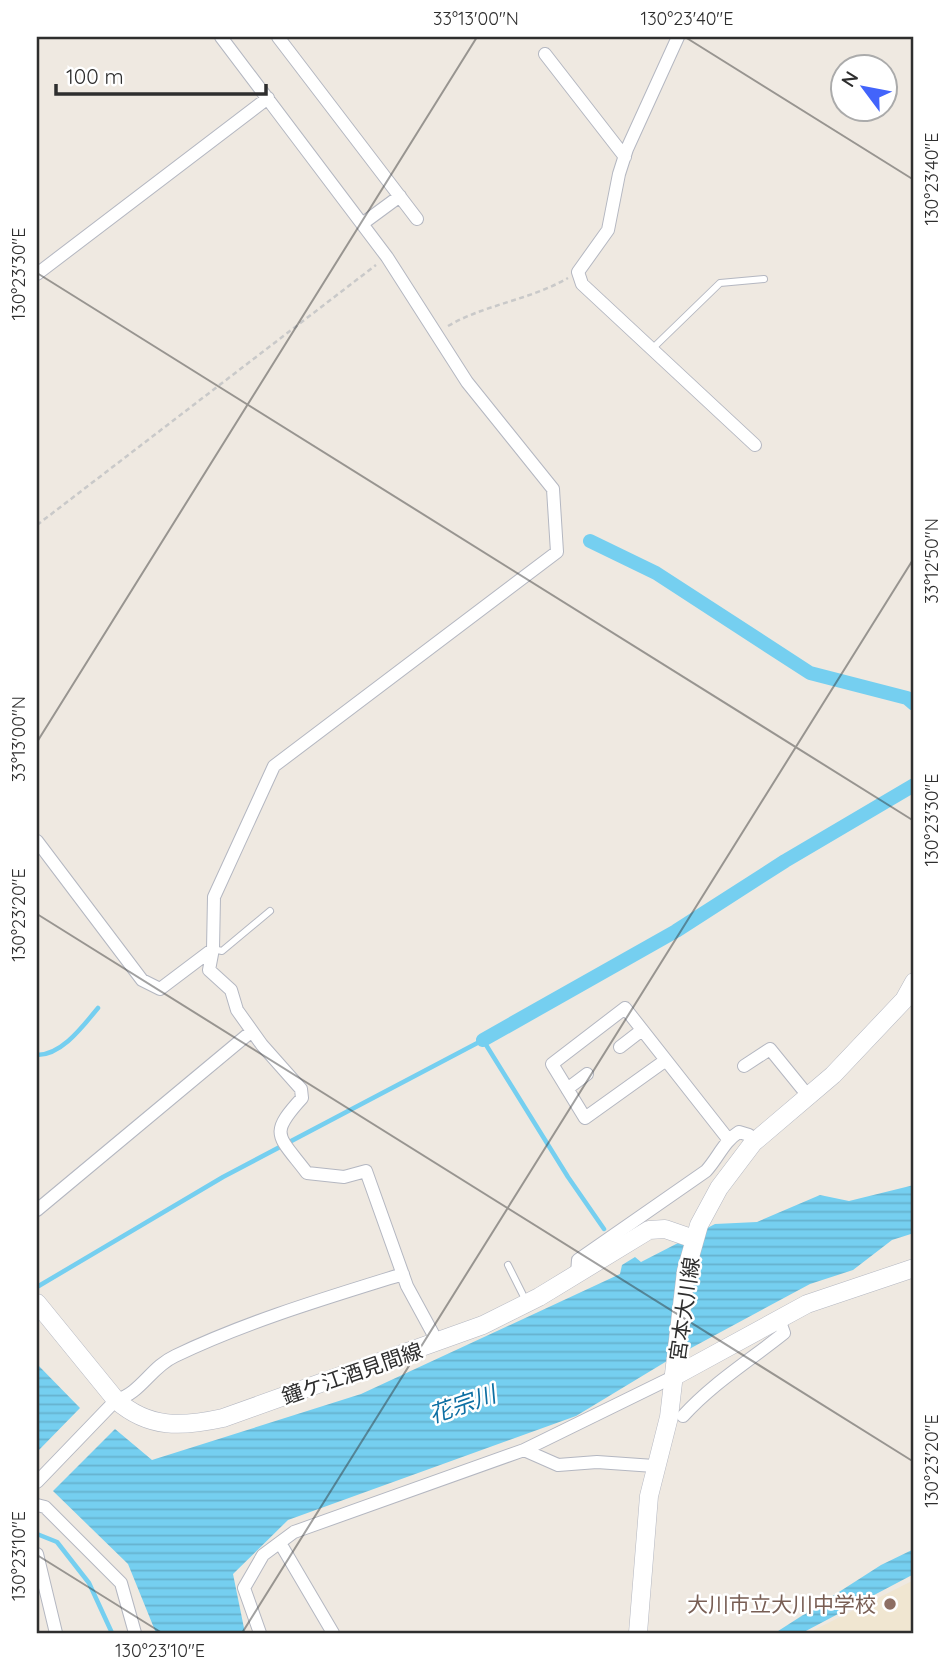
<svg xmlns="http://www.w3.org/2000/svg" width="951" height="1670" font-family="Quicksand,'Noto Sans JP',sans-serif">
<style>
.education{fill:#f0e6d1}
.water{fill:url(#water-rules)}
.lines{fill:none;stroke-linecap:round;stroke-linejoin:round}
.stream{stroke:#75cff0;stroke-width:4.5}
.canal{stroke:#75cff0;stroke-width:14}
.lane-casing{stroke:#b4b7c1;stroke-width:8}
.street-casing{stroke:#b4b7c1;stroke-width:14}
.secondary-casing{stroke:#b4b7c1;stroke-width:19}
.path{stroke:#c9c9c9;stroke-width:2.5;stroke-dasharray:5 3.5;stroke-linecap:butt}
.lane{stroke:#fff;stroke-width:6}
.street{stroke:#fff;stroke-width:12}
.secondary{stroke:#fff;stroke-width:18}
.ticks{fill:none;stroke:#2e2e2e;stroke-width:2;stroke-opacity:0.45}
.education-dot{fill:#8d6e63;stroke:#fff;stroke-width:2.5}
.labels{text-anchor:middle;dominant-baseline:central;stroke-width:5;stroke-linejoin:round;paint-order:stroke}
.street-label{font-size:21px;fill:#2e2e2e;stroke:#fff}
.education-label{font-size:21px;fill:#785e54;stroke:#fff;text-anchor:end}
.water-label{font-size:23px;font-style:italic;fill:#0d6fa3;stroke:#fff}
.neatline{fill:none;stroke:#2e2e2e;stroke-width:2.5}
.ticks-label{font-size:18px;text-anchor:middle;fill:#2e2e2e}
</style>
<defs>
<pattern id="water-rules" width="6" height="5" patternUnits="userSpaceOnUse" patternTransform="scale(1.75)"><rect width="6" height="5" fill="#75cff0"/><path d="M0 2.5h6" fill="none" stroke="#66b2ce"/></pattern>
</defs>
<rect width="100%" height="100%" fill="#efe9e1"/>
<!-- education -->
<path class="education" d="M 914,1580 L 914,1633 L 810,1633 L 818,1628 Z"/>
<!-- water -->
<path class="water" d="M 914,1185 L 914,1233 L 892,1240 L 853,1270 L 810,1284 L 667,1361 L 576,1416 L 288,1520 L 233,1574 L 245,1633 L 156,1633 L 128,1564 L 53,1491 L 115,1429 L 152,1460 L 361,1394 L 620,1274 L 622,1265 L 635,1257 L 641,1262 L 715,1224 L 757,1222 L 820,1195 L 849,1201 Z
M 37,1364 L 80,1408 L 37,1452 Z
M 914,1549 L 914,1574 L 802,1633 L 775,1633 L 881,1565 Z"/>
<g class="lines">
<!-- stream -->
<path class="stream" d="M 37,1055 C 62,1055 83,1026 98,1008
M 37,1287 L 223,1177 L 483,1040 L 568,1177 L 604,1229
M 37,1534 L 57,1542 L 89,1583 L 112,1633"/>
<!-- canal -->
<path class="canal" d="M 590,541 L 656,573 L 810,673 L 907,698 L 914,704
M 483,1040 L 676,931 L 785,861 L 914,785"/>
<defs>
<path id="lane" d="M 653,348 L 720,283 L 764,279
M 213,949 L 222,951 L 270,911
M 508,1265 L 526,1301"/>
<path id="street" d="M 221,37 L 387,257 L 467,382 L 553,489 L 557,552 L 274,766 L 214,897 L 213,949 L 209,970 L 231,990 L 237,1010 L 262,1045 L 301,1089 L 302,1098 C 268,1135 278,1135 307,1173 L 344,1177 L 366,1171 L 407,1286 L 438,1343
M 278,37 L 417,219
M 678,37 L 627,149 L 619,174 L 608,230 L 578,272 L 582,284 L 755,445
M 545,54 L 625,157
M 362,224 L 400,196
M 37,274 L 268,98
M 37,841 L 142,980 L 160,989 L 213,949
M 620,1047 L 642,1030
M 666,1060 L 585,1118 L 552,1064 L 625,1008 L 728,1139
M 744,1066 L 770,1049 L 809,1097
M 567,1089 L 587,1074
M 37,1210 L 252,1031
M 577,1274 L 578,1260 L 706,1171 C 718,1158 724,1141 739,1132 L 749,1135 L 753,1143
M 683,1416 C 713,1383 749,1361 784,1333 L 779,1319
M 524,1450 L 675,1376
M 37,1482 L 116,1400 C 140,1394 151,1367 175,1356 C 248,1321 326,1298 403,1274
M 37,1505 L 45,1507 L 121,1583 L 135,1633
M 283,1548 L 333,1633
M 37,1554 L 56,1633
M 260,1633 L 244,1588 L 263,1555 L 294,1532 L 524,1450 L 558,1465 L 597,1462 L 654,1466"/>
<path id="secondary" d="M 37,1303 L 116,1400 C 149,1429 182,1427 223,1418 L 483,1325 L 539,1297 L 649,1230 L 665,1229 L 694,1239
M 675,1376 L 807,1304 L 914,1268
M 638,1633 L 649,1496 L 669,1417 L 686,1271 L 699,1225 L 719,1188 L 753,1143 L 833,1075 L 904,1000 L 914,982"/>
</defs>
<!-- lane casing -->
<use href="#lane" class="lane-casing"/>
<!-- street casing -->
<use href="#street" class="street-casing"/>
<!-- secondary casing -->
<use href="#secondary" class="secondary-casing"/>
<!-- path -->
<path class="path" d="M 448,326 C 486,304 530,300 568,278
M 37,525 L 376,265"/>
<!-- lane -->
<use href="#lane" class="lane"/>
<!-- street -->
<use href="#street" class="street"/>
<!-- secondary -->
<use href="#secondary" class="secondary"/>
</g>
<!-- ticks -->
<path class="ticks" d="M 685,37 L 914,180M 37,273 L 914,821M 37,742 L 477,37M 37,914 L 914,1462M 37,1555 L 162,1633M 242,1633 L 914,558"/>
<!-- markers -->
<circle class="education-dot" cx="890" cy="1604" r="7"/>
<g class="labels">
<!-- street labels -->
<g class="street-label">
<text transform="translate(684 1309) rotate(-82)">宮本大川線</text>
<text transform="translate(352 1373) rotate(-19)">鐘ケ江酒見間線</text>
</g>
<!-- education labels -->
<g class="education-label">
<text x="876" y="1604">大川市立大川中学校</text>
</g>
<!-- water labels -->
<g class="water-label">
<text transform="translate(462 1404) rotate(-19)">花宗川</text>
</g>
</g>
<!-- border -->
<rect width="951" height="1670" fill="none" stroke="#ffffff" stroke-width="77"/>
<!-- north arrow -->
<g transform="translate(864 88) rotate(302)"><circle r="33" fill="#ffffff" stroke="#ababab" stroke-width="2"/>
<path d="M0-5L12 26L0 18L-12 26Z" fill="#4264fb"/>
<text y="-10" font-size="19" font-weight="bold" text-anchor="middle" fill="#2e2e2e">N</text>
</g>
<!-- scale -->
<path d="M56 84v10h210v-10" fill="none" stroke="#2e2e2e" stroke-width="3.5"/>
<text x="66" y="84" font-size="21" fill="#2e2e2e" stroke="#ffffff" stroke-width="5" paint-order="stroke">100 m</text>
<rect x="38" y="38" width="874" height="1594" class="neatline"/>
<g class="ticks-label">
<text x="476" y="25">33°13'00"N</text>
<text x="687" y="25">130°23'40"E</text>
<text transform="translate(932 179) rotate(-90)" y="6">130°23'40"E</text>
<text transform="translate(19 274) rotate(-90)" y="6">130°23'30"E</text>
<text transform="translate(932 561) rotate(-90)" y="6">33°12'50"N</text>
<text transform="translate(19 739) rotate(-90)" y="6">33°13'00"N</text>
<text transform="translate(932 820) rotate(-90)" y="6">130°23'30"E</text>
<text transform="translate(19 915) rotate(-90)" y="6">130°23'20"E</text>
<text transform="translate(932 1461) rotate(-90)" y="6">130°23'20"E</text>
<text transform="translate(19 1556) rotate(-90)" y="6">130°23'10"E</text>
<text x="160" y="1657">130°23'10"E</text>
</g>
</svg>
